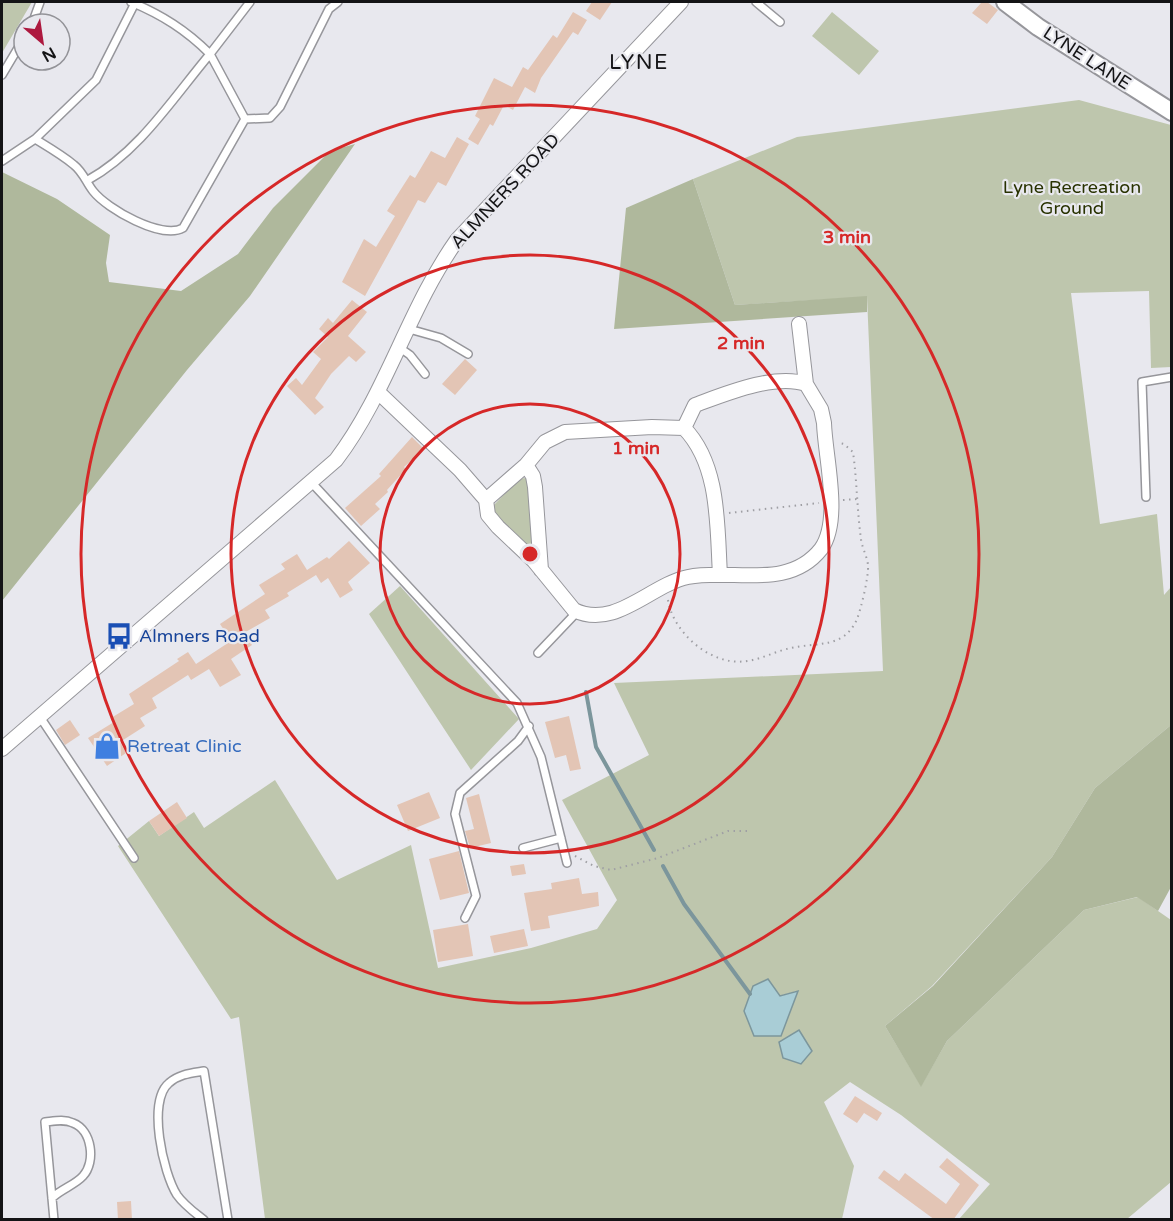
<svg xmlns="http://www.w3.org/2000/svg" width="1173" height="1221" font-family="'Varela Round',sans-serif">
<style>
.green{fill:#bec6ad;fill-rule:evenodd}
.forest{fill:#afb89c}
.water{fill:#a9cdd6;stroke:#7c969c;stroke-width:1.5}
.lines{fill:none;stroke-linecap:round;stroke-linejoin:round}
.stream{stroke:#7c969c;stroke-width:4}
.building{fill:#e3c5b5}
.service-casing{stroke:#96969b;stroke-width:10}
.minor-casing{stroke:#96969b;stroke-width:16}
.tertiary-casing{stroke:#96969b;stroke-width:20}
.path{stroke:#9f9fa4;stroke-width:2;stroke-dasharray:1.5 4.5;stroke-linecap:butt}
.service{stroke:#fff;stroke-width:7}
.minor{stroke:#fff;stroke-width:14}
.tertiary{stroke:#fff;stroke-width:16}
.ring{fill:none;stroke:#d62828;stroke-width:3}
.labels{text-anchor:middle;dominant-baseline:central;stroke-width:4.5;stroke-linejoin:round;paint-order:stroke}
.street-label{font-size:18px;fill:#141416;stroke:#e8e8ee}
.park-label{font-size:18px;fill:#283201;stroke:#e8e8ee}
.transit-label{font-size:18px;fill:#164399;stroke:#e8e8ee;text-anchor:start}
.shop-label{font-size:18px;fill:#366cbe;stroke:#e8e8ee;text-anchor:start}
.quarter-label{font-size:21px;letter-spacing:1.5px;fill:#141416;stroke:#e8e8ee}
.centre{fill:#d62828;stroke:#e8e8ee;stroke-width:3}
.ring-label{font-size:18px;text-anchor:middle;font-weight:bold;fill:#d62828;stroke:#e8e8ee;stroke-width:4.5;stroke-linejoin:round;paint-order:stroke}
</style>
<rect width="100%" height="100%" fill="#e8e8ee"/>
<!-- green -->
<path class="green" d="M 2,2 L 32,2 L 2,53 Z
M 832,12 L 879,51 L 859,75 L 812,36 Z
M 1079,100 L 1171,125 L 1171,367 L 1151,368 L 1149,291 L 1071,293 L 1100,524 L 1157,514 L 1164,595 L 1171,587 L 1171,725 L 1095,788 L 1052,857 L 932,986 L 885,1026 L 921,1086 L 947,1041 L 1084,910 L 1138,897 L 1171,920 L 1171,1182 L 1127,1219 L 959,1219 L 990,1184 L 901,1115 L 850,1082 L 824,1102 L 854,1166 L 842,1219 L 265,1219 L 239,1017 L 231,1019 L 118,846 L 149,821 L 159,836 L 194,812 L 204,828 L 275,780 L 337,880 L 411,845 L 438,968 L 531,948 L 597,929 L 617,900 L 562,800 L 649,755 L 614,683 L 883,671 L 867,297 L 735,305 L 693,179 L 797,137 ZM 767,979 L 779,996 L 797,991 L 744,1011 Z
M 524,478 L 527,479 L 536,556 L 496,519 L 492,507 L 517,481 Z
M 400,586 L 519,719 L 471,770 L 369,614 Z"/>
<!-- forest -->
<path class="forest" d="M 355,144 L 250,296 L 187,370 L 2,601 L 2,172 L 57,199 L 110,235 L 106,263 L 109,282 L 181,291 L 238,254 L 273,208 L 330,151 Z
M 693,179 L 735,305 L 867,296 L 867,312 L 614,329 L 626,208 Z
M 1171,725 L 1171,887 L 1158,911 L 1137,897 L 1084,910 L 947,1041 L 921,1087 L 885,1026 L 933,986 L 1052,857 L 1095,788 Z"/>
<!-- water -->
<path class="water" d="M 768,979 L 780,996 L 798,991 L 781,1036 L 754,1036 L 744,1011 L 753,986 Z
M 799,1030 L 812,1051 L 801,1064 L 783,1058 L 779,1042 Z"/>
<g class="lines">
<!-- stream -->
<path class="stream" d="M 586,692 L 596,747 L 654,850
M 663,866 L 684,904 L 750,994"/>
</g>
<!-- building -->
<path class="building" d="M 592,2 L 612,2 L 600,20 L 586,11 Z
M 982,2 L 987,2 L 998,10 L 987,24 L 972,13 Z
M 573,12 L 587,20 L 578,35 L 573,32 L 541,78 L 535,93 L 525,87 L 513,110 L 504,105 L 493,126 L 490,124 L 478,145 L 468,139 L 480,119 L 475,116 L 494,78 L 512,87 L 523,67 L 528,70 L 553,35 L 557,38 Z
M 457,137 L 469,144 L 446,186 L 438,182 L 425,203 L 418,200 L 365,296 L 342,282 L 364,239 L 376,247 L 395,216 L 387,211 L 410,175 L 415,178 L 431,151 L 445,158 Z
M 352,300 L 367,312 L 348,336 L 366,352 L 356,362 L 349,356 L 331,374 L 315,398 L 324,407 L 315,415 L 287,386 L 296,378 L 302,385 L 321,359 L 313,352 L 328,337 L 319,329 L 328,318 L 333,323 Z
M 465,359 L 477,370 L 455,395 L 442,384 Z
M 412,437 L 424,449 L 404,467 L 406,469 L 387,490 L 388,492 L 375,504 L 380,509 L 361,526 L 345,508 L 381,476 L 379,474 Z
M 349,541 L 370,563 L 348,582 L 353,590 L 340,598 L 328,578 L 321,583 L 316,575 L 287,593 L 289,596 L 265,610 L 270,618 L 244,633 L 252,645 L 231,659 L 241,675 L 220,687 L 209,669 L 191,680 L 188,675 L 152,698 L 157,708 L 140,718 L 145,726 L 120,742 L 126,753 L 107,766 L 88,738 L 114,722 L 111,718 L 134,704 L 129,694 L 179,661 L 177,659 L 188,652 L 196,664 L 231,641 L 220,624 L 265,594 L 259,585 L 285,569 L 281,564 L 297,554 L 307,570 L 327,557 L 329,559 Z
M 569,716 L 581,769 L 570,771 L 566,755 L 555,758 L 545,722 Z
M 70,720 L 80,735 L 65,745 L 56,730 Z
M 429,792 L 440,818 L 408,831 L 397,805 Z
M 479,794 L 491,843 L 470,848 L 465,831 L 474,829 L 466,798 Z
M 177,802 L 187,818 L 159,836 L 149,821 Z
M 459,851 L 469,893 L 440,900 L 429,859 Z
M 524,864 L 526,874 L 512,876 L 510,866 Z
M 579,878 L 582,894 L 598,892 L 599,906 L 548,916 L 550,928 L 531,931 L 524,893 L 552,889 L 551,883 Z
M 468,924 L 473,956 L 438,962 L 433,930 Z
M 524,929 L 528,946 L 494,953 L 490,936 Z
M 855,1096 L 882,1113 L 877,1121 L 864,1113 L 857,1123 L 843,1114 Z
M 947,1158 L 979,1185 L 953,1220 L 935,1220 L 878,1178 L 884,1170 L 899,1181 L 905,1173 L 946,1204 L 960,1184 L 939,1167 Z
M 131,1201 L 132,1220 L 118,1220 L 117,1202 Z"/>
<g class="lines">
<defs>
<path id="service" d="M 756,2 L 780,22
M 32,24 L 40,2
M 2,75 L 24,38
M 245,119 L 210,54 L 250,2
M 35,139 L 96,80 L 135,3
M 2,161 L 35,139 C 48,147 62,155 74,165 C 83,172 86,182 93,191 C 107,209 162,240 183,228 L 245,119 L 270,118 L 280,107 L 329,9 L 338,2
M 88,180 C 139,152 173,98 210,54 C 186,30 162,15 131,2
M 409,329 L 441,338 L 468,354
M 400,348 L 410,355 L 425,374
M 311,482 L 517,703 L 541,757 L 567,863
M 1146,497 L 1142,382 L 1172,377
M 538,653 L 577,612
M 40,717 L 134,858
M 523,848 L 561,838
M 465,918 L 476,896 L 455,814 L 460,793 L 518,741 L 529,726
M 52,1198 C 61,1189 75,1185 83,1176 C 96,1162 92,1130 73,1123 C 64,1119 55,1121 45,1122 L 54,1220
M 204,1220 C 194,1212 184,1205 177,1195 C 163,1173 147,1101 169,1083 C 179,1074 192,1073 204,1071 L 228,1220"/>
<path id="minor" d="M 799,324 L 806,384
M 378,392 L 460,470 L 486,500 L 488,515 L 498,527 L 534,561 L 574,610 C 615,630 650,585 688,577 C 732,568 788,591 821,549 C 842,520 825,457 824,423 L 821,409 L 806,384 C 775,373 725,394 695,405 L 684,428
M 526,465 L 533,476 L 535,487 L 541,570
M 486,500 L 526,465 L 545,442 L 565,432 L 652,427 L 684,428 C 720,465 717,526 720,575
M 2,749 L 336,460 C 387,393 408,309 457,240 L 681,2"/>
<path id="tertiary" d="M 1005,2 L 1038,27 L 1172,112"/>
</defs>
<!-- service casing -->
<use href="#service" class="service-casing"/>
<!-- minor casing -->
<use href="#minor" class="minor-casing"/>
<!-- tertiary casing -->
<use href="#tertiary" class="tertiary-casing"/>
<!-- path -->
<path class="path" d="M 843,500 L 858,499
M 729,513 L 819,503
M 668,600 C 673,633 712,667 747,661 C 762,659 776,651 791,648 C 817,642 844,649 857,619 C 861,609 869,576 868,565 C 867,556 862,548 861,539 C 857,510 857,481 853,452 L 844,444 L 839,443
M 575,856 L 594,866 L 611,870 L 658,858 L 728,831 L 750,831"/>
<!-- service -->
<use href="#service" class="service"/>
<!-- minor -->
<use href="#minor" class="minor"/>
<!-- tertiary -->
<use href="#tertiary" class="tertiary"/>
</g>
<!-- distance rings -->
<g class="ring">
<circle cx="530" cy="554" r="150"/>
<circle cx="530" cy="554" r="299"/>
<circle cx="530" cy="554" r="449"/>
</g>
<!-- icons -->
<defs>
<symbol id="bus-bare" viewBox="-9 -9 18 18"><path d="M-5-6H5V4H4V6H2V4H-2V6H-4V4H-5ZM-3.5-4V0h7V-4ZM-3.5 1.2v1.5H-2V1.2ZM2 1.2v1.5H3.5V1.2Z" fill="#1a4fb4" stroke="#e8e8ee" stroke-width="2.5" paint-order="stroke"/></symbol>
<symbol id="shop-bare" viewBox="-9 -9 18 18"><path d="M-5-2.5h2.3a2.7 3.5 0 0 1 5.4 0H5L5.5 6h-11ZM-1.5-2.5h3a1.5 2.3 0 0 0-3 0Z" fill="#3f7fe0" stroke="#e8e8ee" stroke-width="2.5" paint-order="stroke"/></symbol>
</defs>
<g fill-rule="evenodd">
<use href="#bus-bare" x="100" y="617" width="38" height="38"/>
<use href="#shop-bare" x="88" y="727" width="38" height="38"/>
</g>
<g class="labels">
<!-- street labels -->
<g class="street-label">
<text transform="translate(1087 58) rotate(33)">LYNE LANE</text>
<text transform="translate(505 191) rotate(-47)">ALMNERS ROAD</text>
</g>
<!-- park labels -->
<g class="park-label">
<text x="1072" y="187">Lyne Recreation<tspan x="1072" dy="21">Ground</tspan></text>
</g>
<!-- transit labels -->
<g class="transit-label">
<text x="139" y="636">Almners Road</text>
</g>
<!-- shop labels -->
<g class="shop-label">
<text x="127" y="746">Retreat Clinic</text>
</g>
<!-- quarter labels -->
<g class="quarter-label">
<text x="639" y="62">LYNE</text>
</g>
</g>
<circle cx="530" cy="554" r="9" class="centre"/>
<g class="ring-label">
<text x="847" y="243">3 min</text>
<text x="741" y="349">2 min</text>
<text x="636" y="454">1 min</text>
</g>
<!-- border -->
<rect width="1173" height="1221" fill="none" stroke="#141416" stroke-width="6"/>
<!-- north arrow -->
<g transform="translate(42 42) rotate(151)"><circle r="28" fill="#e8e8ee" stroke="#939398" stroke-width="1.5"/>
<path d="M0-4.5L10 22L0 15L-10 22Z" fill="#ad193f"/>
<text y="-9" font-size="16" font-weight="bold" text-anchor="middle" fill="#141416">N</text>
</g>
</svg>
